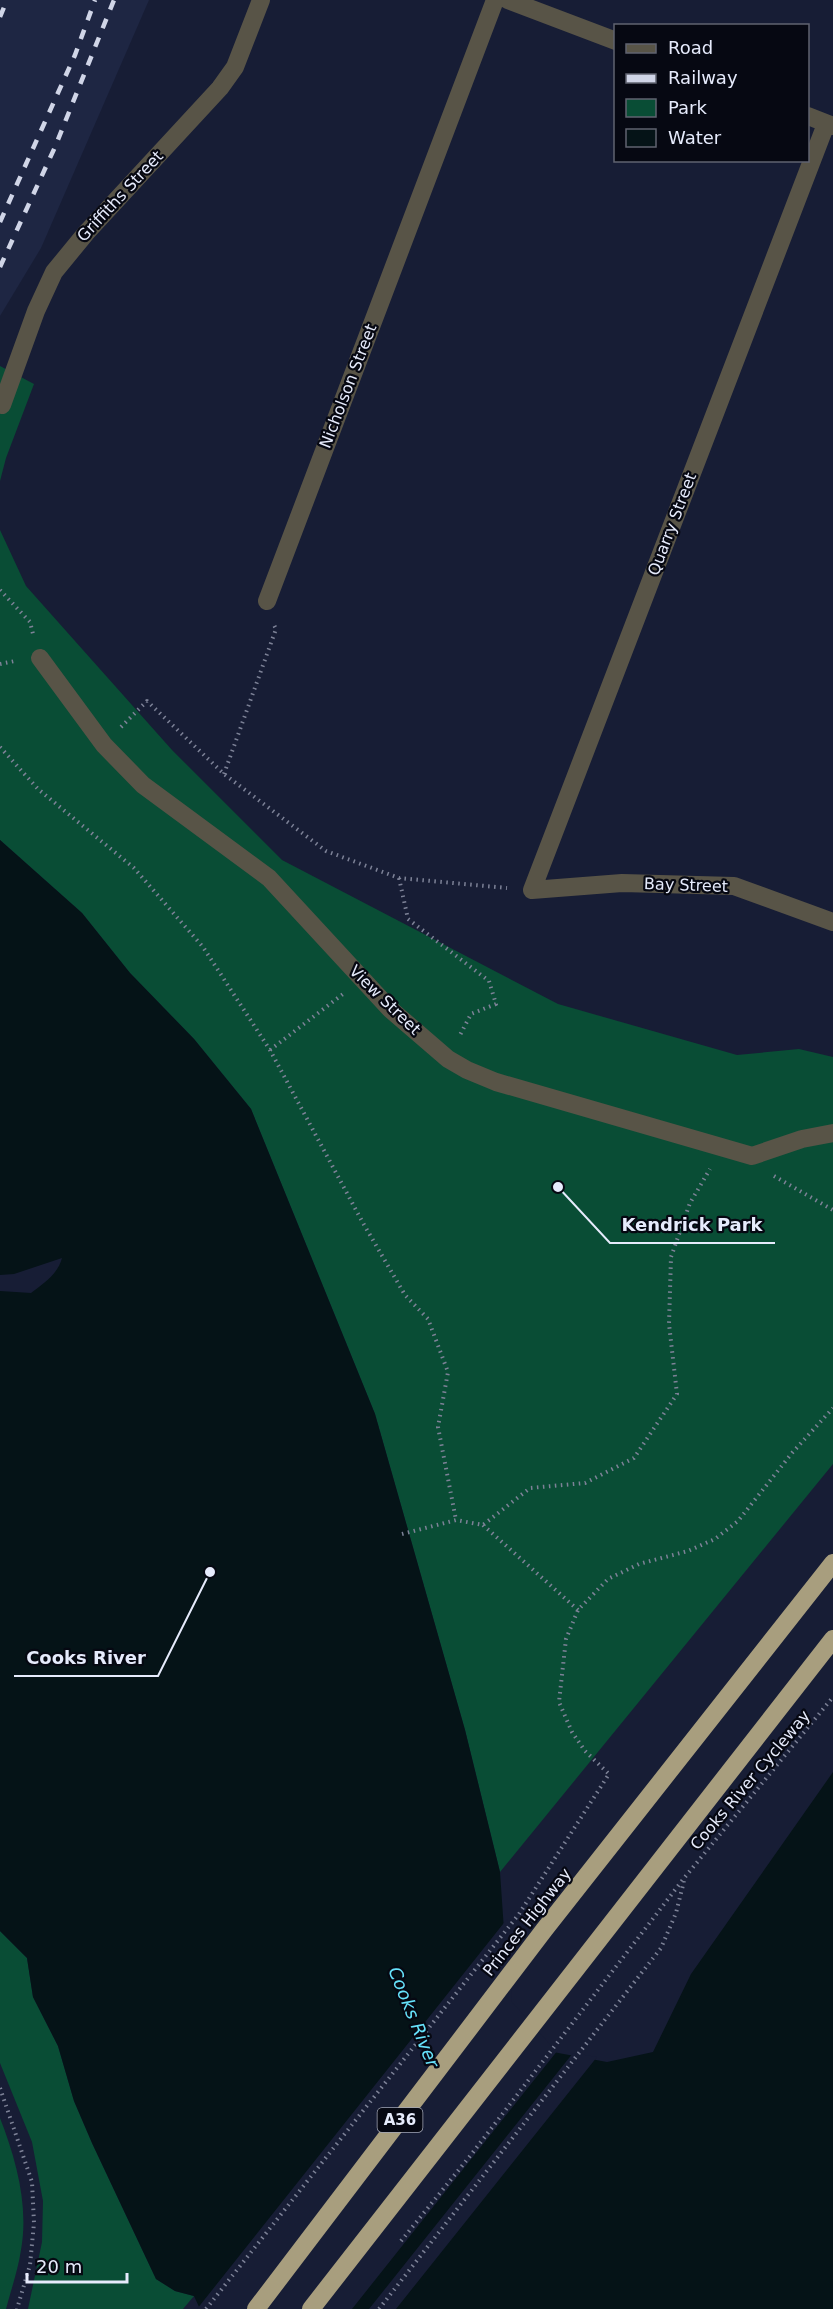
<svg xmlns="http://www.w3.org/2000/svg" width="833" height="2309" font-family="'DejaVu Sans',sans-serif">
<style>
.built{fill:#1e2643}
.green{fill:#094d35}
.water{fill:#051317}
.pier{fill:#171d35}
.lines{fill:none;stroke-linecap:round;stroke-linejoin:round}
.path{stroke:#7d8297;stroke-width:4;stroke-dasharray:1.5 4.5;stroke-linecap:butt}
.street{stroke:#585447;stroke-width:18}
.highway{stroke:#a89e7e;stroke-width:18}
.rail{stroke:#d0d5e7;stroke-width:4.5;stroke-dasharray:10 10;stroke-linecap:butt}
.labels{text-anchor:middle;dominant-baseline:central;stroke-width:4.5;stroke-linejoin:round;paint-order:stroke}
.shield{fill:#060812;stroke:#a3a7b6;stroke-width:1.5}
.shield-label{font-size:15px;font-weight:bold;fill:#e6ebfc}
.street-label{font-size:16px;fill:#e6ebfc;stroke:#060812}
.water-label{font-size:18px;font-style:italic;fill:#66e2fb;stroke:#060812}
.leader{fill:none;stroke:#e6ebfc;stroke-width:2}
.callout-dot{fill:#e6ebfc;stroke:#060812;stroke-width:2}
.callout-label{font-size:18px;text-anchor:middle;font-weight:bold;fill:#e6ebfc;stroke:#060812;stroke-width:4.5;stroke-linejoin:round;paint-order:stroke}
</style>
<rect width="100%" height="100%" fill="#171d35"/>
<!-- built -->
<path class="built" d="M 0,0 L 149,0 L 41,248 L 0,316 Z"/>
<!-- green -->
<path class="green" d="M 0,366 L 34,384 L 6,458 L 0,481 Z
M 0,530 L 26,586 L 172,750 L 282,860 L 558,1004 L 737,1055 L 799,1049 L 833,1057 L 833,1464 L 500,1872 L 465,1730 L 375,1414 L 251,1109 L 194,1039 L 130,973 L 82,913 L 0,840 Z
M 0,1931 L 27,1958 L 33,1997 L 58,2046 L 74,2101 L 92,2143 L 156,2279 L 175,2291 L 194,2296 L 183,2309 L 28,2309 L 42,2242 L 43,2201 L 32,2142 L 0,2063 Z
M 0,2118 C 16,2159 29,2206 21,2250 C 18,2270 11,2290 6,2309 L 0,2309 Z"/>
<!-- water -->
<path class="water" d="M 0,840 L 82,913 L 130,973 L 194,1039 L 251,1109 L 375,1414 L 465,1730 L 500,1872 L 509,2003 L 553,2052 L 607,2062 L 653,2052 L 691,1974 L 833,1772 L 833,2309 L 200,2309 L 194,2296 L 175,2291 L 156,2279 L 92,2143 L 74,2101 L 58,2046 L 33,1997 L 27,1958 L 0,1931 L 0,1291 L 31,1293 C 43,1284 58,1274 62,1258 L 14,1274 L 0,1275 Z"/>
<!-- pier -->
<path class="pier" d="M 507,1919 L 512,2002 L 555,2050 L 558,2050 L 352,2309 L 197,2309 Z
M 573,2053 L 597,2057 L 396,2309 L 369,2309 Z"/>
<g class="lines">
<!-- path -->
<path class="path" d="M 0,590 L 30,622 L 33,634
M 0,664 L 15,661
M 121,727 L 147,701 L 224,774 L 326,851 L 399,878 L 507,888
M 0,747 L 38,789 L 134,868 L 203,947 L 270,1050 L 363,1223 L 405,1295 L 428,1319 L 448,1372 L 438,1427 L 456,1520
M 224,774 L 276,629 L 274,625
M 399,878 L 408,919 L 489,981 L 496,1004 L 471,1014 L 460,1035
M 270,1050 L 343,994
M 774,1176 L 833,1210
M 483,1525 L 578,1610
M 402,1534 L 456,1520 L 483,1525 L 530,1488 L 585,1483 L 634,1458 L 677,1394 L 669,1324 L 671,1257 L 690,1203 L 710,1169
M 0,2088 L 32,2182 L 34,2223 L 30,2265 L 17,2309
M 401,2241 L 470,2156 L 685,1877 L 833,1697
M 206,2309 L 519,1914 L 609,1774 L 585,1751 L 572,1732 L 559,1702 L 566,1639 L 578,1610 L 608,1579 L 639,1564 L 688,1551 L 715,1539 L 738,1521 L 792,1453 L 833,1408
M 379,2309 L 661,1948 L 676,1913 L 684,1881"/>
<!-- street -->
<path class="street" d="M 508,0 L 616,41
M 808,116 L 833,126
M 826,124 L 532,890 L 622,883 L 734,886 L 833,922
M 2,405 L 36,311 L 54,272 L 86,233 L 220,88 L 235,67 L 261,0
M 267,601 L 495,0
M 40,658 L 104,745 L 143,785 L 269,878 L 390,1009 L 448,1059 L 467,1070 L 496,1082 L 752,1156 L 802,1139 L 833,1133"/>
<!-- highway -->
<path class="highway" d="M 256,2309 L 544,1930 L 833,1563
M 311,2309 L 833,1639"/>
<!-- rail -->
<path class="rail" d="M 0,17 L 7,0
M 0,222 L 75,55 L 95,0
M 0,267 L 55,147 L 114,0"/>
</g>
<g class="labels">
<!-- shield labels -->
<rect class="shield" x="377.5" y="2108" width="45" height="24" rx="4.5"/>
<g class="shield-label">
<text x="400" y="2120">A36</text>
</g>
<!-- street labels -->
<g class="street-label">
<text transform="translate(120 196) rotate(-47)">Griffiths Street</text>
<text transform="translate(348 386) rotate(-69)">Nicholson Street</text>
<text transform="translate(672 524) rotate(-69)">Quarry Street</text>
<text transform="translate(686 885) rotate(2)">Bay Street</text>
<text transform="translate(385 1000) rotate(44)">View Street</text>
<text transform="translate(750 1780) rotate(-50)">Cooks River Cycleway</text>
<text transform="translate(527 1922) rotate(-52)">Princes Highway</text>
</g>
<!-- water labels -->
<g class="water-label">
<text transform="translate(414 2017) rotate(68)">Cooks River</text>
</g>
</g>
<!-- callouts -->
<path class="leader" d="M558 1187L610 1243H775M210 1572L158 1676H14"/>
<g class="callout-dot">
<circle cx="558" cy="1187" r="6"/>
<circle cx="210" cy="1572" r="6"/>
</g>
<g class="callout-label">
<text x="692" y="1231">Kendrick Park</text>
<text x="86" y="1664">Cooks River</text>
</g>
<!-- legend -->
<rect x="614" y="24" width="195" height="138" fill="#060812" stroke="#606370" stroke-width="1.5"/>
<rect x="626" y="44" width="30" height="9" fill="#585447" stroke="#606370" stroke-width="1.5"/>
<text x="668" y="54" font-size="18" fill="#e6ebfc">Road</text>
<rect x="626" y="74" width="30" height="9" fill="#d0d5e7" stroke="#606370" stroke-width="1.5"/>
<text x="668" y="84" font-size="18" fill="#e6ebfc">Railway</text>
<rect x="626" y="99" width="30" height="18" fill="#094d35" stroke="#606370" stroke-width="1.5"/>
<text x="668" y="114" font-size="18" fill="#e6ebfc">Park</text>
<rect x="626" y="129" width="30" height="18" fill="#051317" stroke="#606370" stroke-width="1.5"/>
<text x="668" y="144" font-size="18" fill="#e6ebfc">Water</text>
<!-- scale -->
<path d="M27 2273v9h100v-9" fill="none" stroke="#e6ebfc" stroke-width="3"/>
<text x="36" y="2273" font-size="18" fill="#e6ebfc" stroke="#060812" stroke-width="4.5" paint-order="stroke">20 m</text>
</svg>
